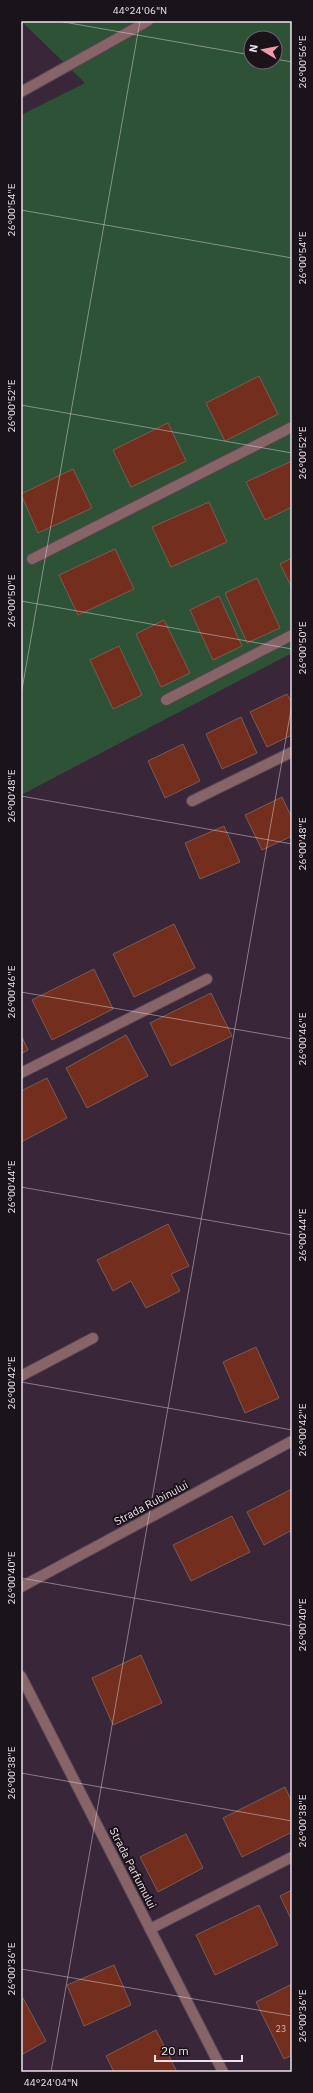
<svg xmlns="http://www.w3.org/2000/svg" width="313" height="2093" font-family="'IBM Plex Sans',sans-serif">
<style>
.green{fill:#2d5236;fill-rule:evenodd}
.building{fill:#732e1d;stroke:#795c55}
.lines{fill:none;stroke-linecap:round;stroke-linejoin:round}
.minor-casing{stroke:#564455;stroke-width:12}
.tertiary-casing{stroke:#564455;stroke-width:12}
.minor{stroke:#876467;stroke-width:10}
.tertiary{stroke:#876467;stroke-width:10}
.ticks{fill:none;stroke:#ede1ec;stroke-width:1;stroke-opacity:0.45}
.labels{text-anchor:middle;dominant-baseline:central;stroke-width:4;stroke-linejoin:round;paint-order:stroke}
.number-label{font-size:9px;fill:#ceb4b8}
.street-label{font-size:11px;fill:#ede1ec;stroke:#1b131a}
.neatline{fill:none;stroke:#ede1ec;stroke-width:1.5}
.ticks-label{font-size:10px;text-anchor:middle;fill:#ede1ec}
</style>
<rect width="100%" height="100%" fill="#392638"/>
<!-- green -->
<path class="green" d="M 21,21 L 292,21 L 292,653 L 21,795 L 21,115 L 85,83 ZM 251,38 L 275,38 L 275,62 L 251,62 Z"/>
<!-- building -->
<path class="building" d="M 259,376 L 278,414 L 225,441 L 206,403 Z
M 168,423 L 186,461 L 131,487 L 113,450 Z
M 292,461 L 292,507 L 265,520 L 246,482 Z
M 73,469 L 92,508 L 38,533 L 21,494 Z
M 209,502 L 227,542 L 171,567 L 152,527 Z
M 115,549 L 134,589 L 78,615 L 59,575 Z
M 292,558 L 292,588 L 280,564 Z
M 257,578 L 280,628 L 247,643 L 225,593 Z
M 219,596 L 242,646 L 213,660 L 190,610 Z
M 164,620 L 190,673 L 161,687 L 136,634 Z
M 119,646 L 142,695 L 113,709 L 90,660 Z
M 287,694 L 292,703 L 292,735 L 267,747 L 250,712 Z
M 241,717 L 257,753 L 222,769 L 206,734 Z
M 183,744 L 200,781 L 165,798 L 148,761 Z
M 282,797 L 292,818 L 292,836 L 262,850 L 245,815 Z
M 224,826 L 240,862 L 200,879 L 185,843 Z
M 174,924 L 195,968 L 134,997 L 113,954 Z
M 94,969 L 113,1009 L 52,1040 L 32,1000 Z
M 211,993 L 232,1036 L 171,1066 L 150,1023 Z
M 21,1035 L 28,1050 L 21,1054 Z
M 126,1035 L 148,1076 L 87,1108 L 66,1068 Z
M 47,1078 L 67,1118 L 21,1142 L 21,1091 Z
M 168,1224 L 189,1266 L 171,1274 L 180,1291 L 146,1308 L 131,1281 L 113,1291 L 97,1260 Z
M 256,1347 L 279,1398 L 245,1413 L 223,1362 Z
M 292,1489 L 292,1530 L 264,1545 L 247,1512 Z
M 232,1516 L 250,1552 L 191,1581 L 173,1545 Z
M 141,1655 L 162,1703 L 113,1725 L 92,1678 Z
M 285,1787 L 292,1802 L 292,1832 L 242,1857 L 223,1818 Z
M 186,1834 L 203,1868 L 158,1892 L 140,1857 Z
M 292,1890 L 292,1921 L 280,1896 Z
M 259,1905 L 278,1945 L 215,1975 L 196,1935 Z
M 114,1965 L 131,2005 L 84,2026 L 67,1985 Z
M 292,1984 L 292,2055 L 284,2059 L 256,2002 Z
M 23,1998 L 46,2041 L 21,2055 L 21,1999 Z
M 156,2030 L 177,2072 L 114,2072 L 106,2056 Z"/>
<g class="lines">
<defs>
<path id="minor" d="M 21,92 L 148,21
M 32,559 L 292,427
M 166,700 L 292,635
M 192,801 L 292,752
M 21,1073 L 207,979
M 21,1376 L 93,1338
M 21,1587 L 292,1441
M 150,1929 L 292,1857"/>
<path id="tertiary" d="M 21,1676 L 223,2072"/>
</defs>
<!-- minor casing -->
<use href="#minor" class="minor-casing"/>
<!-- tertiary casing -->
<use href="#tertiary" class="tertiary-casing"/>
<!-- minor -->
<use href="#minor" class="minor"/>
<!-- tertiary -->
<use href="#tertiary" class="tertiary"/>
</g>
<!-- ticks -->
<path class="ticks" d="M 58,21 L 251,55M 275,59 L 292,62M 21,210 L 292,258M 21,405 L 292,453M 21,601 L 292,649M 21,695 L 140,21M 21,796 L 292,844M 21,992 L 292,1039M 21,1187 L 292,1235M 21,1382 L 292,1430M 21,1578 L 292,1626M 21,1773 L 292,1821M 21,1969 L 292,2016M 51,2072 L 292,704"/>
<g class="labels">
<!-- number labels -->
<g class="number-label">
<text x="281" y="2028">23</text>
</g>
<!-- street labels -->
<g class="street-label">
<text transform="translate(151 1503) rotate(-28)">Strada Rubinului</text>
<text transform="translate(133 1868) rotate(63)">Strada Parfumului</text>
</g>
</g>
<!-- border -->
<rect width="313" height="2093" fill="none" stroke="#1b131a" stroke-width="44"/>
<!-- north arrow -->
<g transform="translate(263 50) rotate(280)"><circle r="19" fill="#1b131a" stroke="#6f656e"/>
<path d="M0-3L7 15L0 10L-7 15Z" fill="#f29aac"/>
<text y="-6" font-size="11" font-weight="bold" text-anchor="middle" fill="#ede1ec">N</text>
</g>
<!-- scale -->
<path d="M155 2055v6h87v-6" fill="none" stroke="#ede1ec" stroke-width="2"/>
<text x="161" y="2055" font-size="12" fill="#ede1ec" stroke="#1b131a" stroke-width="3" paint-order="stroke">20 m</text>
<rect x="22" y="22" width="269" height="2049" class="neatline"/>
<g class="ticks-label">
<text x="140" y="14">44°24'06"N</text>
<text transform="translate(302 62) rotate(-90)" y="4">26°00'56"E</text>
<text transform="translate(11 210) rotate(-90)" y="4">26°00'54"E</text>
<text transform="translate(302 258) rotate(-90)" y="4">26°00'54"E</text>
<text transform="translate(11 406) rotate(-90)" y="4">26°00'52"E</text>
<text transform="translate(302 453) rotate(-90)" y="4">26°00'52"E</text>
<text transform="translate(11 601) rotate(-90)" y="4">26°00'50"E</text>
<text transform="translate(302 648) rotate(-90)" y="4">26°00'50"E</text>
<text transform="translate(11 796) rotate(-90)" y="4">26°00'48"E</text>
<text transform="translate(302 844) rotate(-90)" y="4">26°00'48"E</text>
<text transform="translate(11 992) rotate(-90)" y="4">26°00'46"E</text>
<text transform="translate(302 1039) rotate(-90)" y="4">26°00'46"E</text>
<text transform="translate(11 1187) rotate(-90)" y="4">26°00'44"E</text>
<text transform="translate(302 1235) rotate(-90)" y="4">26°00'44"E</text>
<text transform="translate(11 1383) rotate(-90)" y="4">26°00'42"E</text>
<text transform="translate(302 1430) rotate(-90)" y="4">26°00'42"E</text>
<text transform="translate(11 1578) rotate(-90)" y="4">26°00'40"E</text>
<text transform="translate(302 1625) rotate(-90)" y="4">26°00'40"E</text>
<text transform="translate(11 1773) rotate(-90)" y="4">26°00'38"E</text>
<text transform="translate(302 1821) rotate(-90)" y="4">26°00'38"E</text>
<text transform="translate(11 1969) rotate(-90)" y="4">26°00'36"E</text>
<text transform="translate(302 2016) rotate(-90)" y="4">26°00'36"E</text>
<text x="51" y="2086">44°24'04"N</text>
</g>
</svg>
